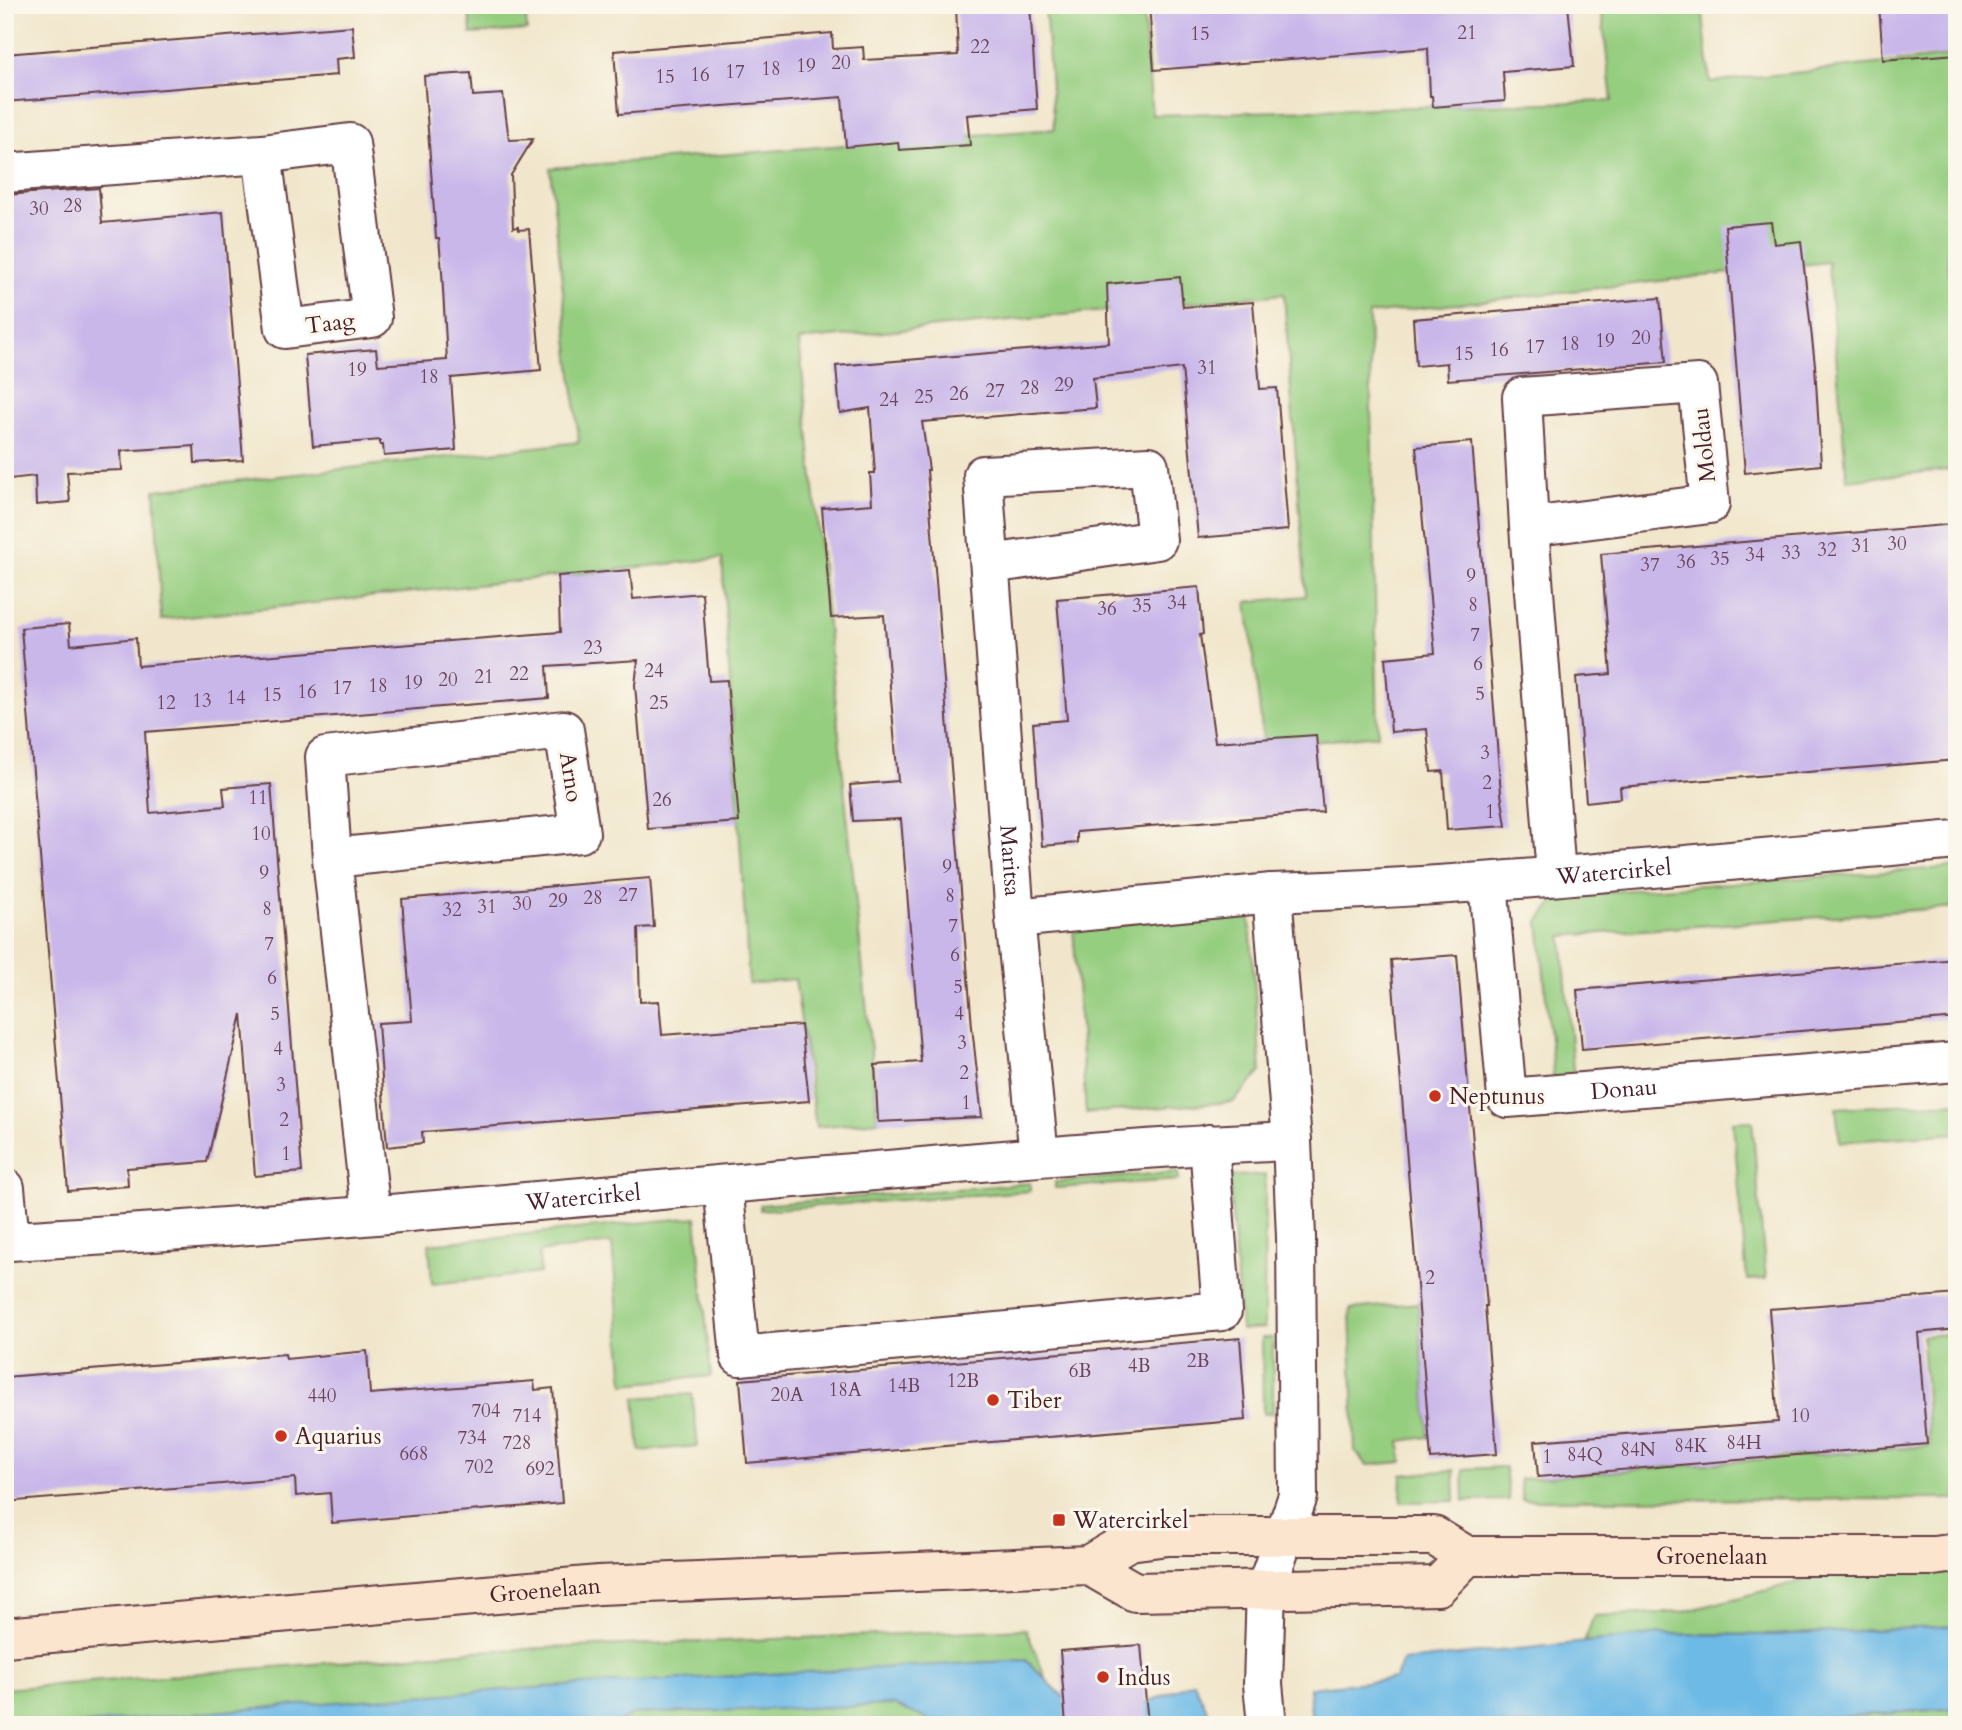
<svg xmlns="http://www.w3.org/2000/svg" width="1962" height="1730" font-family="Cardo,serif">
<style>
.green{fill:#96ce80;stroke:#707656;stroke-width:2}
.water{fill:#6dbae6;stroke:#5c6c88;stroke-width:2}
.building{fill:#c9b7ea}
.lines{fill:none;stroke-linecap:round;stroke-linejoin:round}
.street-casing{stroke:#633d43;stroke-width:42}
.secondary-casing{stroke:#633d43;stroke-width:42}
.street{stroke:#fff;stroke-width:38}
.secondary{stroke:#fce5cf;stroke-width:38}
.poi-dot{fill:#c8321e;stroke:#fbf7ec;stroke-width:2.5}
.labels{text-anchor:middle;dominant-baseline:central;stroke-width:6;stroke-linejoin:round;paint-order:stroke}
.number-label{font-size:19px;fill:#6a455b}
.street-label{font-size:23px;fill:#4a1f2b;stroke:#fbf7ec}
.poi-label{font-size:23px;fill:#4a1f2b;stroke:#fbf7ec;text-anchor:start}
</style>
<rect width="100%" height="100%" fill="#fbf7ec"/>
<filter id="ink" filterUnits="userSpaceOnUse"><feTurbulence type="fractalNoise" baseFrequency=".0143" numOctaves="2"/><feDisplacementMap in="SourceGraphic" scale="14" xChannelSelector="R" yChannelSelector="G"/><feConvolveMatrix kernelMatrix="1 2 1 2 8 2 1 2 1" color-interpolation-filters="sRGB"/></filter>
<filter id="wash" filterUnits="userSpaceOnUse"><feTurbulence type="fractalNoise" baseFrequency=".00686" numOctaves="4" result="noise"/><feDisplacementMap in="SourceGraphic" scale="28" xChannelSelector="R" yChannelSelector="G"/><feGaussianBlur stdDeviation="1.57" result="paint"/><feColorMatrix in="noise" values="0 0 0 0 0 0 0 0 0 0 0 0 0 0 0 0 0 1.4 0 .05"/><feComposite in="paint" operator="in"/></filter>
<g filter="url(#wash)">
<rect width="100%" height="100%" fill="#f1e6cb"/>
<!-- green -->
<path class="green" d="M 469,5 L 525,5 L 527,30 L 471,34 Z
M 1045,5 L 1143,5 L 1152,115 L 1612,101 L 1601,5 L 1702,5 L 1710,82 L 1957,55 L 1957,251 L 1948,253 L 1957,469 L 1847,480 L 1828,262 L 1369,314 L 1378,735 L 1264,747 L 1247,602 L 1306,596 L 1284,294 L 799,340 L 878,1121 L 816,1127 L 795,979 L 749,984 L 722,558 L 161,620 L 155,490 L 579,442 L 550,168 L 1054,129 Z
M 1957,867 L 1957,907 L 1562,936 L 1574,1081 L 1554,1083 L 1539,921 L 1554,902 L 1576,894 Z
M 1249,910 L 1261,1072 L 1233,1102 L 1086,1113 L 1073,927 Z
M 1957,1102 L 1957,1133 L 1840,1142 L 1836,1108 Z
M 1752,1121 L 1766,1279 L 1747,1280 L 1733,1122 Z
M 1178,1172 L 1179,1180 L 1055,1188 L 1055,1182 Z
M 1265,1175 L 1264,1328 L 1241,1330 L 1229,1176 Z
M 1030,1183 L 1030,1191 L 760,1210 L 760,1205 Z
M 696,1217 L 711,1376 L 624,1384 L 612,1243 L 539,1252 L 540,1273 L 432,1284 L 429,1244 Z
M 1418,1303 L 1429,1437 L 1400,1441 L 1402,1462 L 1367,1465 L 1355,1451 L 1350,1309 Z
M 1957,1333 L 1957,1499 L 1522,1500 L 1520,1479 L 1929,1446 L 1922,1336 Z
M 1262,1338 L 1273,1338 L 1273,1413 L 1263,1414 Z
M 692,1394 L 698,1446 L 640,1451 L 635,1398 Z
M 1505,1467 L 1509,1500 L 1464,1501 L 1463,1469 Z
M 1454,1470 L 1455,1501 L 1401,1502 L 1402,1475 Z
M 1899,1556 L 1957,1574 L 1957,1626 L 1773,1635 L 1663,1634 L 1584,1642 L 1594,1616 L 1683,1612 Z
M 1026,1629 L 1046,1679 L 1026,1660 L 101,1725 L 5,1725 L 5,1689 L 473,1651 Z
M 896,1700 L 947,1725 L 609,1725 L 634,1710 Z
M 1957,1708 L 1957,1725 L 1734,1725 Z"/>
<!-- water -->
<path class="water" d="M 1957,1626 L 1957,1708 L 1734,1725 L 1312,1725 L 1309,1688 L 1395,1679 L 1403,1661 L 1663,1634 L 1773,1635 Z
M 1026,1660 L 1077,1710 L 1146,1703 L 1194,1682 L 1209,1714 L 1222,1713 L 1223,1725 L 933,1725 L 927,1719 L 894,1705 L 634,1714 L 614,1725 L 76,1725 C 392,1693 709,1677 1026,1660 Z"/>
<g id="blocks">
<!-- building -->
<path class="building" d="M 956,5 L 1030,5 L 1037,109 L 967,115 L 970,145 L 899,150 L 898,142 L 846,147 L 842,97 L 619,114 L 614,51 L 832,33 L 833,49 L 863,47 L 864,60 L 958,55 Z
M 1149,5 L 1568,5 L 1574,66 L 1503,72 L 1505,101 L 1433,107 L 1432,96 L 1430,96 L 1428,48 L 1154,70 Z
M 1879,5 L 1957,5 L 1957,54 L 1883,60 Z
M 352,26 L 355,57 L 336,59 L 337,75 L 5,102 L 5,54 Z
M 471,73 L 473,96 L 503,94 L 509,140 L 533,139 L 511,175 L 513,228 L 518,227 L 518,230 L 529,229 L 541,370 L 451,378 L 456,450 L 384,456 L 383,445 L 380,445 L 380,440 L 313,446 L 305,355 L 376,349 L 378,365 L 447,360 L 442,272 L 439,238 L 436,238 L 424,76 Z
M 99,188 L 102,223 L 223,212 L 243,460 L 195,463 L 194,446 L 121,451 L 122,470 L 67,472 L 70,502 L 36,505 L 35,476 L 10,479 L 5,428 L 5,195 Z
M 1771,222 L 1774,244 L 1801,241 L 1815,365 L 1821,465 L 1745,473 L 1725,226 Z
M 1180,277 L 1183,307 L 1253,302 L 1260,389 L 1277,388 L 1288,530 L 1198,538 L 1182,368 L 1093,378 L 1096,408 L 922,422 L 929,470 L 927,470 L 972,1027 L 982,1117 L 878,1122 L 875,1065 L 921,1062 L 901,819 L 853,821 L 850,785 L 898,781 L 884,615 L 831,618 L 822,508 L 872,504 L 870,473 L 875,473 L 870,408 L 840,413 L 836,366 L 1109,343 L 1107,284 Z
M 1660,298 L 1666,362 L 1448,380 L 1447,363 L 1416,366 L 1413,319 Z
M 1472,442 L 1501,793 L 1506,826 L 1447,830 L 1443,771 L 1431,772 L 1427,729 L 1391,732 L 1385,658 L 1435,653 L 1416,447 Z
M 1957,524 L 1957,760 L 1620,787 L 1621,798 L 1586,802 L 1576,677 L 1611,674 L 1601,554 Z
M 630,570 L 633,599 L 702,593 L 709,681 L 727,680 L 739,822 L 648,829 L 635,685 L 638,660 L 547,666 L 549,698 L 145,732 L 150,813 L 225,806 L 223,788 L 271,784 L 302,1172 L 255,1176 L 242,1014 L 207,1162 L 127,1168 L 128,1186 L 68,1191 L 21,628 L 69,624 L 71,645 L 136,638 L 138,666 L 560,632 L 558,576 Z
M 1199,587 L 1203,634 L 1200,635 L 1215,742 L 1316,735 L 1323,812 L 1077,832 L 1077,843 L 1042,846 L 1033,723 L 1067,720 L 1057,599 Z
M 650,878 L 654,927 L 638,928 L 640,1002 L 659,1001 L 662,1035 L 801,1025 L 809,1101 L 422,1132 L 423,1143 L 387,1147 L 378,1023 L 412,1021 L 402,899 Z
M 1457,955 L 1487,1306 L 1485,1306 L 1497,1454 L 1431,1459 L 1391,960 Z
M 1957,959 L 1957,1018 L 1582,1049 L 1577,990 Z
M 1957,1294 L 1957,1329 L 1918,1333 L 1927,1444 L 1538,1477 L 1535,1441 L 1778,1422 L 1769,1309 Z
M 1240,1338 L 1246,1420 L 747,1463 L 740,1380 Z
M 367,1351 L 370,1394 L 534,1381 L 535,1390 L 553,1388 L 562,1503 L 332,1523 L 330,1493 L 296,1496 L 295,1478 L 5,1502 L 5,1377 L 285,1354 L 286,1359 Z
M 1141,1645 L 1148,1725 L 1066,1725 L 1060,1651 Z"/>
</g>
</g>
<g filter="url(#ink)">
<use href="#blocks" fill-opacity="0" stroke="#633d43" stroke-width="2"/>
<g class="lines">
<defs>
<g id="street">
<path d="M 5,173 L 262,154 L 350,143 L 372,318 L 285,329 L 262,154"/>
<path d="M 1529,527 L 1710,504 L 1698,384 L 1522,397 L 1529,527 L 1556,875"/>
<path id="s1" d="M 990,564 L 1157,540 L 1149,466 L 983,475 L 1015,918 L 1039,1156"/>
<path d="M 332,858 L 580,833 L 564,730 L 325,757 L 332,858 L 371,1215"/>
<path id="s2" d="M 1488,882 L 1507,1098 L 1957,1062"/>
<path d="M 1015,918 L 1272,893"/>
<path d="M 723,1185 L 740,1356 L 1222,1311 L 1209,1144"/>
<path id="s3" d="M 5,1188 L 10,1241 C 283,1226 556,1199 828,1175 C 982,1162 1136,1147 1292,1141"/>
<path id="s4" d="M 1267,1725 L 1263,1684 L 1266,1588 L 1298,1496 L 1296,1237 L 1292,1141 L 1272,893 C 1501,886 1729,860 1957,840"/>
</g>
<g id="secondary">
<path d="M 1088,1565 L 1135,1592 L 1438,1586 L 1467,1556"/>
<path id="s5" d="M 5,1637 L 599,1585 L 1088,1565 L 1129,1541 L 1168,1536 L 1434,1536 L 1467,1556 L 1934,1556 L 1957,1553"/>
</g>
</defs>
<!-- street casing -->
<use href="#street" class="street-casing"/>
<!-- secondary casing -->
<use href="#secondary" class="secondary-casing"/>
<!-- street -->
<use href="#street" class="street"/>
<!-- secondary -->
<use href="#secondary" class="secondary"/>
</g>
</g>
<!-- markers -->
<g class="poi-dot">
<circle cx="1435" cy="1096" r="7"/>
<circle cx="993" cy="1400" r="7"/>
<circle cx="281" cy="1436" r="7"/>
<rect x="1052" y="1513" width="14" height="14" rx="3.5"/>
<circle cx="1103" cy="1677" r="7"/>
</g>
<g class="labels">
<!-- number labels -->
<g class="number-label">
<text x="1467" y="33">21</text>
<text x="1200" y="34">15</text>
<text x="980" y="47">22</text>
<text x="841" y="63">20</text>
<text x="806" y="66">19</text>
<text x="771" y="69">18</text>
<text x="735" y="72">17</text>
<text x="700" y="75">16</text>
<text x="665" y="77">15</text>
<text x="73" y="206">28</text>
<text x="39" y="209">30</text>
<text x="1641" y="338">20</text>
<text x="1605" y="341">19</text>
<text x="1570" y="344">18</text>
<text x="1535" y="347">17</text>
<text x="1499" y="350">16</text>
<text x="1464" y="354">15</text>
<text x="1207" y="368">31</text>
<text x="357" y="370">19</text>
<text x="429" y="377">18</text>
<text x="1064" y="385">29</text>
<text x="1030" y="388">28</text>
<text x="995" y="391">27</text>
<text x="959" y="394">26</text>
<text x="924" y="397">25</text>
<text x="889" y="400">24</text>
<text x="1897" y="544">30</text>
<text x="1861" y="546">31</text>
<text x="1827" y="550">32</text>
<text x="1791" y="553">33</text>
<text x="1755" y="555">34</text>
<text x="1720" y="559">35</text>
<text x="1686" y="562">36</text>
<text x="1650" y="565">37</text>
<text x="1471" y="576">9</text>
<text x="1177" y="603">34</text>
<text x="1473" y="605">8</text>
<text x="1142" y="606">35</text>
<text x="1107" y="609">36</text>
<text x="1475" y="635">7</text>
<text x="593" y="648">23</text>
<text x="1478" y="664">6</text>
<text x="654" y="671">24</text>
<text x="519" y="674">22</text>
<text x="484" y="677">21</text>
<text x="448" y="680">20</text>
<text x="413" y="683">19</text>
<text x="378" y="686">18</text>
<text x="342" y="688">17</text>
<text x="307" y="692">16</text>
<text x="1480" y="694">5</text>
<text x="272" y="695">15</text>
<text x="236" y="698">14</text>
<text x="202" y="701">13</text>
<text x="166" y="703">12</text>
<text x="659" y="703">25</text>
<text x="1485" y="753">3</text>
<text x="1487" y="783">2</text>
<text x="258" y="798">11</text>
<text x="662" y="800">26</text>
<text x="1490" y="812">1</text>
<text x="261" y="834">10</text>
<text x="947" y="867">9</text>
<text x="264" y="873">9</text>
<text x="628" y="895">27</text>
<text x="950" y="896">8</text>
<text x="593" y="898">28</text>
<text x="558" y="901">29</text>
<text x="522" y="904">30</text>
<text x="487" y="907">31</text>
<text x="267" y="909">8</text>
<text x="452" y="910">32</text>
<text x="953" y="926">7</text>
<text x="269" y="944">7</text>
<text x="955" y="955">6</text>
<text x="272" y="978">6</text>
<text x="958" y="987">5</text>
<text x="275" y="1014">5</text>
<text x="959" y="1014">4</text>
<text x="962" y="1043">3</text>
<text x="278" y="1049">4</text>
<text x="964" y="1073">2</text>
<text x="281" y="1085">3</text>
<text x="966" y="1103">1</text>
<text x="284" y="1120">2</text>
<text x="286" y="1154">1</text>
<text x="1430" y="1278">2</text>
<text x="1198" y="1361">2B</text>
<text x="1139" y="1366">4B</text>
<text x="1080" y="1371">6B</text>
<text x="963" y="1381">12B</text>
<text x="904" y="1386">14B</text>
<text x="845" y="1390">18A</text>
<text x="787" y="1395">20A</text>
<text x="322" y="1396">440</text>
<text x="486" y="1411">704</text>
<text x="527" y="1416">714</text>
<text x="1800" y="1416">10</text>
<text x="472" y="1438">734</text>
<text x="517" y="1443">728</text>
<text x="1744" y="1443">84H</text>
<text x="1691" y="1446">84K</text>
<text x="1638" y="1450">84N</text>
<text x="414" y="1454">668</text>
<text x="1585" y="1455">84Q</text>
<text x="1547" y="1457">1</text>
<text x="479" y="1467">702</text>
<text x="540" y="1469">692</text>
</g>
<!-- street labels -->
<g class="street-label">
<text transform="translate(330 323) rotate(-7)">Taag</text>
<text transform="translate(1704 445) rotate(-96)">Moldau</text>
<text transform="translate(571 777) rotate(81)">Arno</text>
<text stroke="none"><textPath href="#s1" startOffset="796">Maritsa</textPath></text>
<text stroke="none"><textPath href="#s4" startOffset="1181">Watercirkel</textPath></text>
<text stroke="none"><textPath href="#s2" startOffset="334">Donau</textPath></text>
<text stroke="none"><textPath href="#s3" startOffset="628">Watercirkel</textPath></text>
<text stroke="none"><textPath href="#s5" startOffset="1722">Groenelaan</textPath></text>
<text stroke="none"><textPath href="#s5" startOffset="542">Groenelaan</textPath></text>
</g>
<!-- poi labels -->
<g class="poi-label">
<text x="1449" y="1096">Neptunus</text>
<text x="1007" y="1400">Tiber</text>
<text x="295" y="1436">Aquarius</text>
<text x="1073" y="1520">Watercirkel</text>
<text x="1117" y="1677">Indus</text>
</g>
</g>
<!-- margin -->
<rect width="1962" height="1730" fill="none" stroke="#fbf7ec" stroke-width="28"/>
</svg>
